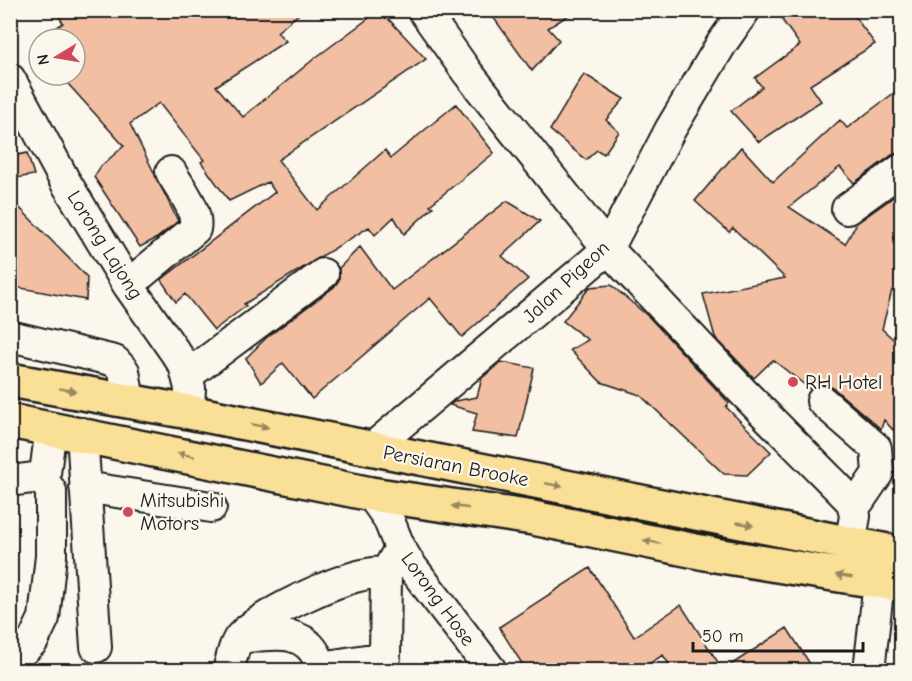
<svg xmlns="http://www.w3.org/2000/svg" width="912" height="681" font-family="'Comic Neue',sans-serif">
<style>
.building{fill:#f2bfa3;stroke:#1c1c1c;stroke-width:1.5}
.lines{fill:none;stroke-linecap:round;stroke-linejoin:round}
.minor-casing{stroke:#1c1c1c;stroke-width:34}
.major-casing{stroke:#1c1c1c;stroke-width:38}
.minor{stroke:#fbf7ec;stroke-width:30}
.major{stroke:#fadf96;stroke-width:33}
.oneway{fill:#96875f}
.poi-dot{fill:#d1495b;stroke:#fbf7ec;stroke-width:2}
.labels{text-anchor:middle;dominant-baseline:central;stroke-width:4.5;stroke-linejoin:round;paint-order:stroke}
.street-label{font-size:20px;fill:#1c1c1c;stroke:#fbf7ec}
.poi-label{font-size:20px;fill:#1c1c1c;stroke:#fbf7ec;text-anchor:start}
</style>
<rect width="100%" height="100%" fill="#fbf7ec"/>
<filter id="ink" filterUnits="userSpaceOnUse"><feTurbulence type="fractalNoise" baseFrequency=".0167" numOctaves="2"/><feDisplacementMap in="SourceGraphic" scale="12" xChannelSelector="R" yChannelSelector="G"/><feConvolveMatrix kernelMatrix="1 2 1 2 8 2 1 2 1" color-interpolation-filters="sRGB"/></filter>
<g filter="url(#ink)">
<!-- building -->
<path class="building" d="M 55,10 L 304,10 L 277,32 L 286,41 L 216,86 L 243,117 L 315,58 L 380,10 L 426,59 L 278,160 L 317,210 L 385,150 L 391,158 L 456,104 L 494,153 L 430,205 L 433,207 L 404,234 L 394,217 L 375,235 L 369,227 L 244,304 L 246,306 L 214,330 L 185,294 L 176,302 L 161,280 L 275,192 L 268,182 L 229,201 L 201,162 L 204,160 L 159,103 L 130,124 L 178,221 L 157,238 L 140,247 L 94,177 L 101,166 L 124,146 L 60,75 L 75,75 L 75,39 L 39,39 L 63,23 Z
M 488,10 L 577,10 L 548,28 L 559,40 L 532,71 Z
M 793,10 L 850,10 L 875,44 L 810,85 L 821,101 L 759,142 L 731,111 L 762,87 L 755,78 L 800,45 L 782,20 Z
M 584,74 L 624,99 L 606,120 L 619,132 L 604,154 L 597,150 L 586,160 L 550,130 Z
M 902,87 L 902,152 L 892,155 L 854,183 L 840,167 L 789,207 L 845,244 L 857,223 L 902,191 L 902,298 L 892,290 L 882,329 L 902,347 L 902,417 L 893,430 L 884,420 L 881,429 L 833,388 L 815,381 L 810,389 L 773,360 L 754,378 L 715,337 L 703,294 L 785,278 L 733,228 L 729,232 L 695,201 L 741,147 L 773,182 L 840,120 L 847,128 Z
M 27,153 L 34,175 L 10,179 L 10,157 Z
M 10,198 L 87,277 L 86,300 L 10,286 Z
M 507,201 L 540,221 L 502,256 L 528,279 L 462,337 L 430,298 L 312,399 L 283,363 L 261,383 L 246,358 L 266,338 L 334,287 L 339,280 L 339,268 L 360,247 L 392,290 Z
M 611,285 L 649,317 L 729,403 L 726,407 L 771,452 L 747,475 L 724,474 L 640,395 L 601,382 L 570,350 L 588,340 L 563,321 L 590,287 Z
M 501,362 L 534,368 L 518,438 L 472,432 L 477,413 L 450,405 L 455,401 L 477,397 L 482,378 Z
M 590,568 L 634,637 L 681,605 L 723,670 L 673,670 L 663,655 L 639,670 L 526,670 L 499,627 Z
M 787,628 L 814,670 L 723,670 Z"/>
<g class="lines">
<defs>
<path id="minor" d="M 423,10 L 467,72 L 608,249 L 743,392 L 852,502 L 855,516 L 850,545
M 10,79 L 65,181 L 128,285 L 184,365 L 190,388 L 189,412
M 847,209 L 902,169
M 128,285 L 195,229 C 199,210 180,189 171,172
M 10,336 L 115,361 L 124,371 L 129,401
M 188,375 L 323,274
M 822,401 L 876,448 L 878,473 L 859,501 L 852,502
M 82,433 L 96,647
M 371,449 L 608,249 L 670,130 L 722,43 L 745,10
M 10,481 L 33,478 L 44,481
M 85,487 L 211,507
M 371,494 L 388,518 L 400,548 L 409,563 L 491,670
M 239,638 C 274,634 309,626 321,667 L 385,657 L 386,573 L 400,548
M 10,658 L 17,656 L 33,641 L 44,618 L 51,556 L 51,491 L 44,481 L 51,428
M 228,670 C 232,659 233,645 241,636 C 260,614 358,567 386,573
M 869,670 L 879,582"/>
<path id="major" d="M 10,380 L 189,412 L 902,554
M 10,421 L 371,494 L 533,518 L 715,555 L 902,585"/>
</defs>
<!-- minor casing -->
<use href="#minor" class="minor-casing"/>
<!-- major casing -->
<use href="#major" class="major-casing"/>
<!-- minor -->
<use href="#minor" class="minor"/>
<!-- major -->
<use href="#major" class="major"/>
</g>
<!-- one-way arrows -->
<defs><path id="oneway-solid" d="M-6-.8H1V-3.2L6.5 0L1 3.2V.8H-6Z" transform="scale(1.5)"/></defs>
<g class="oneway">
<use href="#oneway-solid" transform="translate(68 390) rotate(10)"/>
<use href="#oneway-solid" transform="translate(260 426) rotate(11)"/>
<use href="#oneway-solid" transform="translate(186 455) rotate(-168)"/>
<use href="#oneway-solid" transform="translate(554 485) rotate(11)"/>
<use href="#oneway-solid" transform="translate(460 507) rotate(-172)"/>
<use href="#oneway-solid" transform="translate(745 524) rotate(11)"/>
<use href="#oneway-solid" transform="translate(652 542) rotate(-168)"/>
<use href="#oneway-solid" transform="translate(844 576) rotate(-171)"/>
</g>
</g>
<!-- markers -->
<g class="poi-dot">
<circle cx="793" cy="382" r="6"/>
<circle cx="128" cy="512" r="6"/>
</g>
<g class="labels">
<!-- street labels -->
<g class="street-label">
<text transform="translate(105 245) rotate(58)">Lorong Lajong</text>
<text transform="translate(566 282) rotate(-43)">Jalan Pigeon</text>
<text transform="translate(456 466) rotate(11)">Persiaran Brooke</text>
<text transform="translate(438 599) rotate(54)">Lorong Hose</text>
</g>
<!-- poi labels -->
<g class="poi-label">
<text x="805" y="382">RH Hotel</text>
<text x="140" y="500">Mitsubishi<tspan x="140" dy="23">Motors</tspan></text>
</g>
</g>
<!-- margin -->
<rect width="912" height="681" fill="none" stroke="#fbf7ec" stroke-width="36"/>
<rect x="18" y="18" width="876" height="645" fill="none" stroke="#1c1c1c" stroke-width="2" filter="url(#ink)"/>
<!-- north arrow -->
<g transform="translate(57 57) rotate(259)"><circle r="28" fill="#fbf7ec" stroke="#a29f99" stroke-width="1.5"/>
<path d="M0-4.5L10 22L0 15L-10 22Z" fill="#d1495b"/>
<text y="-9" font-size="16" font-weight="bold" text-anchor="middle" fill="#1c1c1c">N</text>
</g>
<!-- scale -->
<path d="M693 642v9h170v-9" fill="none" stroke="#1c1c1c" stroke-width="3"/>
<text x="702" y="642" font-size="18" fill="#1c1c1c" stroke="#fbf7ec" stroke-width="4.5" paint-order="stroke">50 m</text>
</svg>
